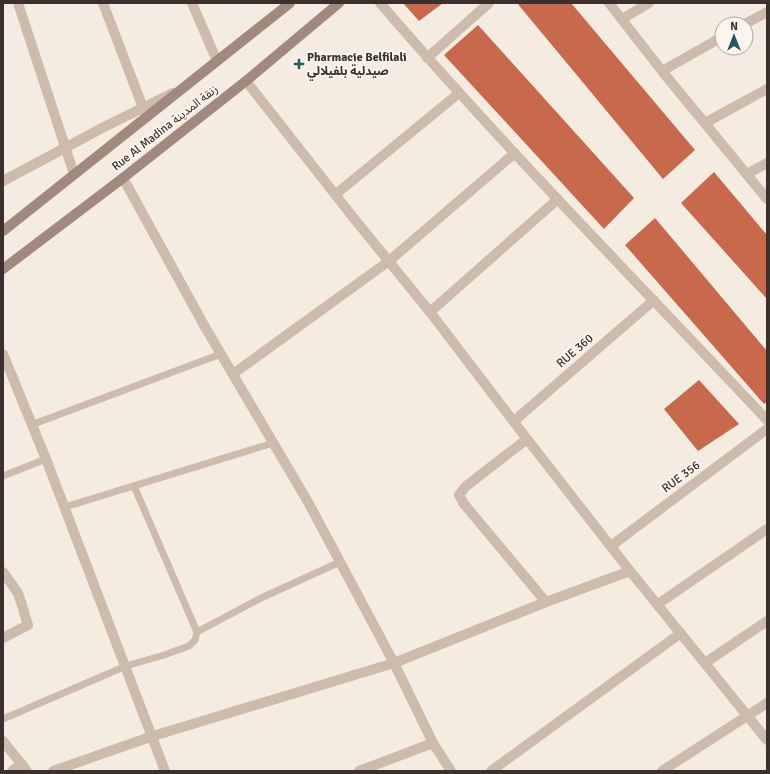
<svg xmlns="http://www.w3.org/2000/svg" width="770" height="774" font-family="Signika,'Noto Sans Arabic',sans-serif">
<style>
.building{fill:#c8694b}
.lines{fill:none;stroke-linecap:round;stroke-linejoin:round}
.service{stroke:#cdbbac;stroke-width:7}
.minor{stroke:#cdbbac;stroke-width:10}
.secondary{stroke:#a18a7d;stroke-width:10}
.poi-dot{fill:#1f5a5e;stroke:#fbf5ee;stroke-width:1.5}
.labels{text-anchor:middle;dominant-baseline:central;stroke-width:4;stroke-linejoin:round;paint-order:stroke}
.poi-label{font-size:12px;font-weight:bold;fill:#3b302b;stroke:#fbf5ee;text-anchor:start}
.street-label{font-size:12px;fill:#3b302b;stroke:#fbf5ee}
</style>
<rect width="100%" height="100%" fill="#f4ebe1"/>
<!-- building -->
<path class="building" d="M 403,3 L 443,3 L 419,21 Z
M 517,3 L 571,3 L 695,150 L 663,179 Z
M 478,25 L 634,198 L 604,229 L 444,55 Z
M 714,172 L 767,235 L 767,299 L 681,203 Z
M 655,218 L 767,351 L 767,402 L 764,404 L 625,245 Z
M 699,380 L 739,424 L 698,451 L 664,409 Z"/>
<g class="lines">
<!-- service -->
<path class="service" d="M 31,425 L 221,354
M 3,476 L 46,459
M 134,486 L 197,632 L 261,598 L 340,562
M 65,507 L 273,443
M 3,719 L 126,666 L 164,655 L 189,646 L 195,640 L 197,632"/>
<!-- minor -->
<path class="minor" d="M 18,3 L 74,174
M 103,3 L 145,113
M 192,3 L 217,61
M 380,3 C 504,147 637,282 767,420
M 609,3 L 662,71 L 767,199
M 622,19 L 649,3
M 745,24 L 767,12
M 427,58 L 489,3
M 662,71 L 722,37
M 246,81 L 352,216 L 430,312 L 527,439 L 630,571 L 767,740
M 705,123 L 767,89
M 747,174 L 767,163
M 123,178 L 205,327 L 308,502 L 394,663 L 433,743 L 451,771
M 3,181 L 104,127 L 173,93
M 336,194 L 459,93
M 430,312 L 558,199
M 3,354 L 46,459 L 165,771
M 233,374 L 389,261 L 515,153
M 514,421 L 654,300
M 527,439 L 465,487 L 459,495 L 464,504 L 546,602
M 611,546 L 767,429
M 3,572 L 18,593 L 28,625 L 3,638
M 658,604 L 767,529
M 705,663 L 767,621
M 3,741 L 27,771
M 12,771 L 22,764
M 53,771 L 153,736 L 394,663 L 546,602 L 630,571
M 359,771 L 433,743
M 491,771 L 681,633
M 662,771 L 767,703"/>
<!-- secondary -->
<path class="secondary" d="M 3,231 L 290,3
M 3,269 L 123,178 L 246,81 L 339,3"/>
</g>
<!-- markers -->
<path class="poi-dot" d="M297 58h4v4h4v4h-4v4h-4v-4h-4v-4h4z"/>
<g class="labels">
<!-- poi labels -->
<g class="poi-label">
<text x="307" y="57">Pharmacie Belfilali<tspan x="307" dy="14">صيدلية بلفيلالي</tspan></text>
</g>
<!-- street labels -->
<g class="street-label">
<text transform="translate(165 128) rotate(-38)">Rue Al Madina زنقة المدينة</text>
<text transform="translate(575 351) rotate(-41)">RUE 360</text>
<text transform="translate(681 477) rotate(-37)">RUE 356</text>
</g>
</g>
<!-- border -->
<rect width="770" height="774" fill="none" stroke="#3b302b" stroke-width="8"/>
<!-- north arrow -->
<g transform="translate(734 36)"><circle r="19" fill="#fbf5ee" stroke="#aea6a0"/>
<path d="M0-3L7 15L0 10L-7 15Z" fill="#1f5a5e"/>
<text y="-6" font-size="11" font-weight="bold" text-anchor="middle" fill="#3b302b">N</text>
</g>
</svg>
